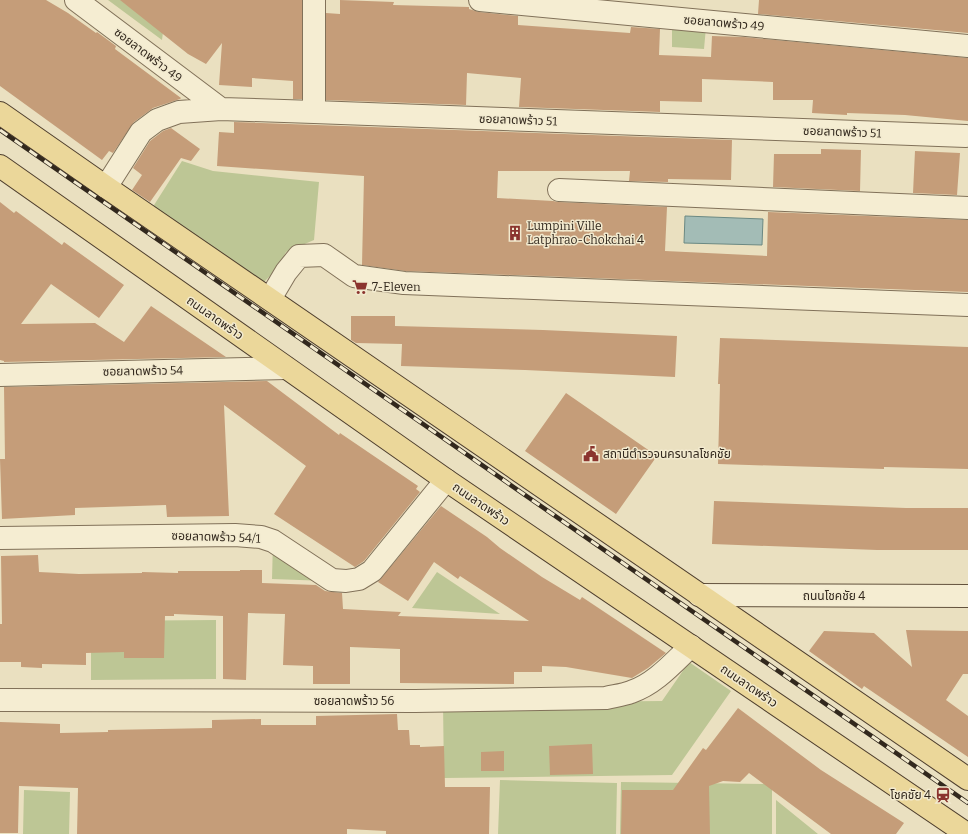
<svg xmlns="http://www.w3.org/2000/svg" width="968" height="834" font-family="Bitter,'Noto Sans Thai',serif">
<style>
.green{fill:#bdc695}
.water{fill:#a3bcb6;stroke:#6b8983}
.building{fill:#c59d79}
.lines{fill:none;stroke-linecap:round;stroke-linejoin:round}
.street-casing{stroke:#817159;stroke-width:24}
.secondary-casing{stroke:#63523d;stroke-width:24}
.primary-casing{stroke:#4f3f2e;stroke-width:24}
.street{stroke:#f5edd2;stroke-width:22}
.secondary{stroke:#f5edd2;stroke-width:22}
.primary{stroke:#ebd79a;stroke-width:22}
.rail-casing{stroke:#32281d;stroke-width:4.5}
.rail{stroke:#f2eacf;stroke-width:3;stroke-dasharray:9;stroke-linecap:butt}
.labels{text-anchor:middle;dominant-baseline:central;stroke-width:3;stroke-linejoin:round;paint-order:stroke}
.street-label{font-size:12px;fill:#32281d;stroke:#f2eacf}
.poi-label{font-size:12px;fill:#32281d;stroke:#f2eacf;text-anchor:start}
</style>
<rect width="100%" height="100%" fill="#eae0c0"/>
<!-- green -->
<path class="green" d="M 108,0 L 167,0 L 162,40 Z
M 672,25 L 706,27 L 704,49 L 672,47 Z
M 182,161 L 213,171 L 319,182 L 314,240 L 286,252 L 278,268 L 257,289 L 149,213 Z
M 273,541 L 327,581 L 272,579 Z
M 437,572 L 500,614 L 412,608 Z
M 216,620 L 216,679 L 91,680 L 91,621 Z
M 689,662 L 731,691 L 672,775 L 444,778 L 443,703 L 662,701 Z
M 500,780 L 617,783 L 616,834 L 498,834 Z
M 621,782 L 772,784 L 772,834 L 620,834 Z
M 24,790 L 70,792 L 69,834 L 23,834 Z
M 776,800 L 818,834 L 776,834 Z"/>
<!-- water -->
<path class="water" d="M 685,216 L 763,219 L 762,245 L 684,243 Z"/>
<!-- building -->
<path class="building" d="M 0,0 L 46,0 L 68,13 L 96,33 L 97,32 L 116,46 L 115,49 L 181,98 L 180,99 L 153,108 L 134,122 L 113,153 L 109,151 L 102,160 L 0,86 Z
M 120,0 L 302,0 L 302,99 L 293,99 L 293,81 L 252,78 L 252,87 L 219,85 L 222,43 L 206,64 L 188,54 Z
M 340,0 L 394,2 L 393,5 L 469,7 L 469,9 L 479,12 L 518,16 L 518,25 L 630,33 L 631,27 L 660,29 L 659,55 L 711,57 L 712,36 L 744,37 L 968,58 L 968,121 L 905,115 L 847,113 L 847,115 L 812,113 L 813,100 L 773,100 L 773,82 L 702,79 L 702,102 L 660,101 L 660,112 L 519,107 L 521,78 L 467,73 L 466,105 L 326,100 L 326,13 L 340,14 Z
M 759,0 L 968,0 L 968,33 L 758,14 Z
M 234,122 L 732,140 L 731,180 L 668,179 L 668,182 L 629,181 L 630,171 L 498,171 L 497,198 L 553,201 L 558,202 L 667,207 L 665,251 L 767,256 L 768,212 L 968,220 L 968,292 L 405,271 L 362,265 L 364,176 L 217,166 L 219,132 L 234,133 Z
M 171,128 L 200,149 L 191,161 L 181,158 L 150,202 L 132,190 L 142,175 L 133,168 L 150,141 L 163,131 Z
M 821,149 L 861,150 L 860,191 L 773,187 L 774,154 L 821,154 Z
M 915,151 L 960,153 L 957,195 L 913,193 Z
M 0,202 L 14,213 L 16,211 L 62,245 L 64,242 L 124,285 L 99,318 L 51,284 L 21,324 L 95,323 L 124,342 L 151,306 L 226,357 L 4,362 L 4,361 L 0,360 Z
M 351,316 L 395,316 L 395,326 L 543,330 L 677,336 L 675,377 L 525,370 L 401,366 L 402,344 L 356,343 L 351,340 Z
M 720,338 L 968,347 L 968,469 L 884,467 L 884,469 L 718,464 L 720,384 L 718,384 Z
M 267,381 L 339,435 L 340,433 L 418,486 L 416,489 L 420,492 L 364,561 L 355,567 L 274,514 L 306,466 L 224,405 L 229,516 L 167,517 L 166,505 L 75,508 L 75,515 L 2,519 L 0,459 L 5,459 L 4,387 Z
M 566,393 L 657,456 L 616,514 L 525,451 Z
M 714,501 L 906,508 L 968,508 L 968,550 L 877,550 L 712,544 Z
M 441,506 L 487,537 L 500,548 L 542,577 L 580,600 L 582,597 L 666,653 L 648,668 L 632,678 L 566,667 L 542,666 L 542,672 L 514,672 L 514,684 L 400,683 L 400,649 L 350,647 L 350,684 L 313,684 L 313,666 L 283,665 L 285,614 L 248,613 L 246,680 L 223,679 L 223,616 L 174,614 L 174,616 L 165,616 L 164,658 L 124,658 L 124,652 L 86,653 L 86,665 L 42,664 L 42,668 L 21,667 L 21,662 L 0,662 L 0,624 L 2,624 L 1,556 L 38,555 L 39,572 L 79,574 L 142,573 L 142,572 L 178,573 L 178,571 L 240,571 L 240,570 L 262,570 L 262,583 L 316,585 L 325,591 L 342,593 L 343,609 L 401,612 L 398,616 L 529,621 L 460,576 L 458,579 L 434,562 L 408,601 L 378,582 Z
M 906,630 L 968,631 L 968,674 L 963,674 L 946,700 L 968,716 L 968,757 L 864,686 L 862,689 L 809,651 L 824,631 L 874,633 L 912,667 Z
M 738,708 L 821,770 L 904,823 L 896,834 L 831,834 L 749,773 L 740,782 L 723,781 L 709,786 L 710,834 L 621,834 L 622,790 L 673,790 L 703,748 L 706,750 Z
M 397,714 L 398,730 L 409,730 L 410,745 L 420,745 L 420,747 L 444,746 L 445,787 L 490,787 L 489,834 L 386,834 L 386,831 L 347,829 L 347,834 L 77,834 L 78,788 L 19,786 L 18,833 L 0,833 L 0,722 L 60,724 L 60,733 L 108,732 L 108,730 L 212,728 L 212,720 L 261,719 L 261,725 L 316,725 L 316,716 Z
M 592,744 L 593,774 L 550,775 L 549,746 Z
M 504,751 L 504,771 L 481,771 L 481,752 Z"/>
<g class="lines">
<defs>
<path id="street" d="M 76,0 L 221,109
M 480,0 L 968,46
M 314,112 L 314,0
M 106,187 L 141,132 L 157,120 L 179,112 L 221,109 L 314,112 L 966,136
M 559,190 L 968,208
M 270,299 L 286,272 L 299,256 L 324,255 L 354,276 L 404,283 L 968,305
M 0,375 L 286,368
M 0,538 L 235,535 L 261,537 L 273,541 L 332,580 L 346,581 L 359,579 L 372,571 L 446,480
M 0,700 L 415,701 L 606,698 C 614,696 623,695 631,692 C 655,684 673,663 691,646"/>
<path id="secondary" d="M 699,595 L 968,596"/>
<path id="primary" d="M 0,113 L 106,187 L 968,779
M 0,166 L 446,480 L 967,834"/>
</defs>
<!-- street casing -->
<use href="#street" class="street-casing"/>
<!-- secondary casing -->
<use href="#secondary" class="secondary-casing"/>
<!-- primary casing -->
<use href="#primary" class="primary-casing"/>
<!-- street -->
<use href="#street" class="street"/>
<!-- secondary -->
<use href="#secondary" class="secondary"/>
<!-- primary -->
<use href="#primary" class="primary"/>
<defs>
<path id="rail" d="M 0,130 L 968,803"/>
</defs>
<!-- rail casing -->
<use href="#rail" class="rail-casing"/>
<!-- rail -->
<use href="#rail" class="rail"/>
</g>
<!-- icons -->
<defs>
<symbol id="building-bare" viewBox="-9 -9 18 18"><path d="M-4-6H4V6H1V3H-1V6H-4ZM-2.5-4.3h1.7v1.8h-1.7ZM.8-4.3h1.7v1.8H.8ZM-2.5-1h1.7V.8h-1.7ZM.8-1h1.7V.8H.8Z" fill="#8b342e" stroke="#f2eacf" stroke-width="2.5" paint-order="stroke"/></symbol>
<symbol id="supermarket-bare" viewBox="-9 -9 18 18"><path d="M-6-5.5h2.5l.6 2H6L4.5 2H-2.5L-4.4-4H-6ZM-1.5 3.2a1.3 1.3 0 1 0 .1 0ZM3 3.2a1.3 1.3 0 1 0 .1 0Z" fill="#8b342e" stroke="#f2eacf" stroke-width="2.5" paint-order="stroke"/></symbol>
<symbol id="civic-bare" viewBox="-9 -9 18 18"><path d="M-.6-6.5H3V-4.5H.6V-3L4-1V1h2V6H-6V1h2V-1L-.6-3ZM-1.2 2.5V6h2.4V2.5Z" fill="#8b342e" stroke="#f2eacf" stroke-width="2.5" paint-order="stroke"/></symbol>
<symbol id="station-bare" viewBox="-9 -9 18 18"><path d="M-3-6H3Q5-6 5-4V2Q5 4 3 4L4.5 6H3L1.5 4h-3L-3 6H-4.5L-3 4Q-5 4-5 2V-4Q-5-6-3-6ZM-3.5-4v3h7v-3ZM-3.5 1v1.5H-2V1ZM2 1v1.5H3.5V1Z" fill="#8b342e" stroke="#f2eacf" stroke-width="2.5" paint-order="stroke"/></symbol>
</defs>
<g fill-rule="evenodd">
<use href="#building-bare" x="504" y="222" width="22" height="22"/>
<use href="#supermarket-bare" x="349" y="276" width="22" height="22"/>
<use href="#civic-bare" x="580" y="443" width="22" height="22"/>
<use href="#station-bare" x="932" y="784" width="22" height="22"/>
</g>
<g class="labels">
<!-- street labels -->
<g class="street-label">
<text transform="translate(724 23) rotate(5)">ซอยลาดพร้าว 49</text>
<text transform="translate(148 55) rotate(37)">ซอยลาดพร้าว 49</text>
<text transform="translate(518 120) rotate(2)">ซอยลาดพร้าว 51</text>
<text transform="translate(842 132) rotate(2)">ซอยลาดพร้าว 51</text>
<text transform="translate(215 318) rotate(35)">ถนนลาดพร้าว</text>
<text transform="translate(143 371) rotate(-1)">ซอยลาดพร้าว 54</text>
<text transform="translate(481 504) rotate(34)">ถนนลาดพร้าว</text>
<text transform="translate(216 537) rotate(2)">ซอยลาดพร้าว 54/1</text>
<text x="834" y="596">ถนนโชคชัย 4</text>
<text transform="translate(749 686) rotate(34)">ถนนลาดพร้าว</text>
<text x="354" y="701">ซอยลาดพร้าว 56</text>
</g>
<!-- poi labels -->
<g class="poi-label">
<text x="527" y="226">Lumpini Ville<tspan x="527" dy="14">Latphrao-Chokchai 4</tspan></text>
<text x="372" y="287">7-Eleven</text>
<text x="603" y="454">สถานีตำรวจนครบาลโชคชัย</text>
<text x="931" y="795" text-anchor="end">โชคชัย 4</text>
</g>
</g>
</svg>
